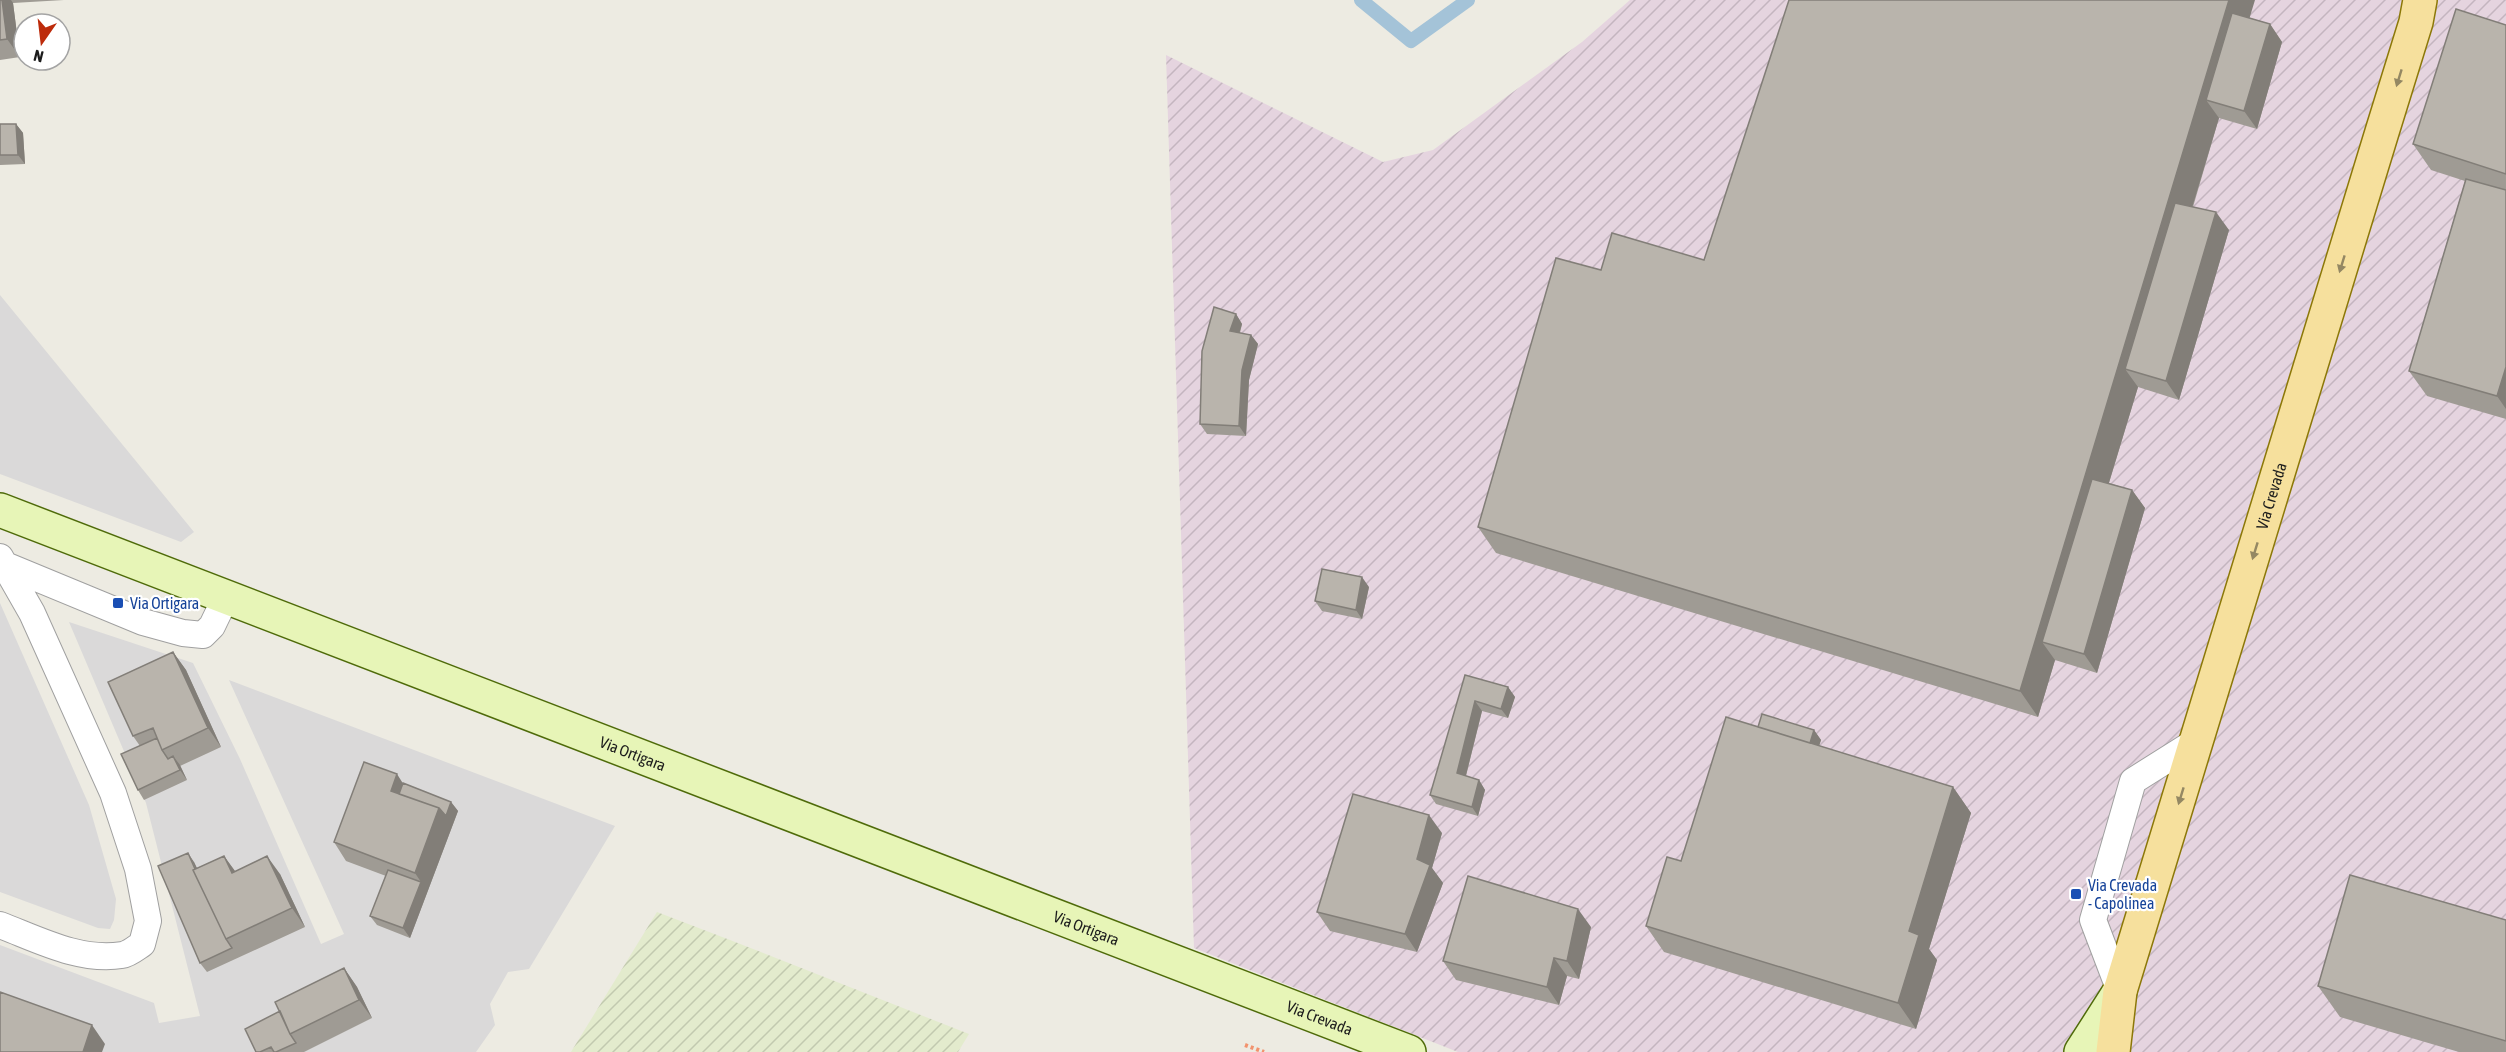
<svg xmlns="http://www.w3.org/2000/svg" width="2506" height="1052" font-family="'Asap Condensed',sans-serif">
<style>
.residential{fill:#dad9d9}
.industrial{fill:url(#industrial-furrows)}
.farmland{fill:url(#farmland-furrows)}
.lines{fill:none;stroke-linecap:round;stroke-linejoin:round}
.stream{stroke:#a4c3d8;stroke-width:14}
.service-casing{stroke:#a0a0a0;stroke-width:28}
.secondary-casing{stroke:#4f6b0a;stroke-width:36}
.primary-casing{stroke:#8c7808;stroke-width:36}
.path{stroke:#f2936e;stroke-width:4;stroke-dasharray:3 3;stroke-linecap:butt}
.service{stroke:#fff;stroke-width:26}
.secondary{stroke:#e7f5b7;stroke-width:33}
.primary{stroke:#f6e09d;stroke-width:33}
.wall{fill:#9f9b94}
.shaded-wall{fill:#827e78}
.building{fill:#b9b4ac;stroke:#827e78;stroke-width:1.5}
.oneway{fill:#948863}
.transit-dot{fill:#1a4fb4;stroke:#fff;stroke-width:2}
.labels{text-anchor:middle;dominant-baseline:central;stroke-width:4.5;stroke-linejoin:round;paint-order:stroke}
.street-label{font-size:16px;fill:#1c1c1c;stroke:#fff}
.transit-label{font-size:16px;fill:#164399;stroke:#fff;text-anchor:start}
</style>
<defs>
<pattern id="industrial-furrows" width="10" height="10" patternUnits="userSpaceOnUse" patternTransform="scale(1.5)"><rect width="10" height="10" fill="#e5d4df"/><path d="M-1 1l2-2M0 10L10 0M9 11l2-2" fill="none" stroke="#c4b5bf"/></pattern>
<pattern id="farmland-furrows" width="10" height="10" patternUnits="userSpaceOnUse" patternTransform="scale(1.5)"><rect width="10" height="10" fill="#e3ebcd"/><path d="M-1 1l2-2M0 10L10 0M9 11l2-2" fill="none" stroke="#c2c9af"/></pattern>
</defs>
<rect width="100%" height="100%" fill="#edebe2"/>
<!-- residential -->
<path class="residential" d="M 0,295 L 194,532 L 181,542 L 0,474 Z
M 0,603 L 89,805 L 116,899 L 114,920 L 110,929 L 98,928 L 0,892 Z
M 69,622 L 193,663 L 240,759 L 321,944 L 344,934 L 229,680 L 615,826 L 529,969 L 508,972 L 490,1004 L 495,1025 L 476,1052 L 0,1052 L 0,945 L 154,1003 L 159,1023 L 200,1016 L 146,803 Z"/>
<!-- industrial -->
<path class="industrial" d="M 1630,0 L 2506,0 L 2506,1052 L 1458,1052 L 1194,948 L 1166,55 L 1383,162 L 1433,150 L 1582,42 Z"/>
<!-- farmland -->
<path class="farmland" d="M 657,912 L 730,940 L 969,1034 L 958,1052 L 571,1052 Z"/>
<g class="lines">
<!-- stream -->
<path class="stream" d="M 1361,0 L 1411,41 L 1468,0"/>
<defs>
<path id="service" d="M 0,557 L 32,613 L 113,793 L 138,869 L 148,921 L 142,944 C 136,948 129,954 122,955 C 80,962 37,939 0,925
M 5,565 L 143,622 L 183,633 L 203,635 L 212,626 L 226,597
M 2120,991 L 2093,920 L 2133,781 L 2198,740"/>
<g id="secondary">
<path id="s1" d="M 0,510 L 1409,1052"/>
<path d="M 2081,1052 L 2120,991"/>
</g>
<g id="primary">
<path id="s2" d="M 2113,1052 L 2120,991 L 2382,132 L 2416,22 L 2420,0"/>
</g>
</defs>
<!-- service casing -->
<use href="#service" class="service-casing"/>
<!-- secondary casing -->
<use href="#secondary" class="secondary-casing"/>
<!-- primary casing -->
<use href="#primary" class="primary-casing"/>
<!-- path -->
<path class="path" d="M 1245,1045 L 1264,1052"/>
<!-- service -->
<use href="#service" class="service"/>
<!-- secondary -->
<use href="#secondary" class="secondary"/>
<!-- primary -->
<use href="#primary" class="primary"/>
</g>
<!-- wall -->
<path class="wall" d="M 0,0 L 64,0 L 13,3 L 20,57 L 0,60 Z
M 2250,18 L 2270,24 L 2282,42 L 2257,129 L 2219,118 L 2193,207 L 2229,230 L 2179,400 L 2138,387 L 2109,483 L 2132,490 L 2145,508 L 2097,673 L 2055,660 L 2038,717 L 1496,553 L 1478,527 L 1601,270 L 1704,260 Z
M 2506,25 L 2506,419 L 2427,396 L 2409,371 L 2465,181 L 2431,170 L 2413,144 Z
M 0,124 L 16,124 L 23,133 L 25,164 L 0,165 Z
M 1236,314 L 1242,324 L 1240,333 L 1251,335 L 1258,344 L 1249,380 L 1246,436 L 1207,434 L 1200,424 Z
M 1369,587 L 1362,619 L 1322,611 L 1315,601 Z
M 173,652 L 186,670 L 221,747 L 180,766 L 187,780 L 144,800 L 138,790 L 140,746 L 133,736 Z
M 1465,675 L 1508,687 L 1515,697 L 1508,718 L 1482,711 L 1466,776 L 1479,780 L 1485,790 L 1478,816 L 1436,804 L 1430,795 Z
M 1814,730 L 1821,740 L 1819,746 L 1953,787 L 1971,813 L 1929,949 L 1937,960 L 1916,1029 L 1664,952 L 1646,926 L 1681,861 Z
M 403,783 L 451,802 L 458,811 L 410,938 L 377,925 L 370,916 L 386,876 L 346,861 L 334,842 Z
M 1442,833 L 1432,868 L 1443,883 L 1417,952 L 1330,931 L 1317,912 Z
M 224,856 L 235,871 L 280,874 L 305,927 L 207,972 L 200,963 L 194,862 L 197,868 Z
M 2506,920 L 2506,1052 L 2459,1052 L 2340,1017 L 2318,986 Z
M 1591,927 L 1579,979 L 1567,976 L 1559,1005 L 1456,980 L 1443,961 Z
M 344,968 L 357,987 L 372,1018 L 304,1052 L 256,1052 Z"/>
<!-- shaded-wall -->
<path class="shaded-wall" d="M 2,0 L 11,0 L 13,3 L 20,57 L 7,39 Z
M 2229,0 L 2255,0 L 2223,105 L 2206,100 L 2219,118 L 2142,374 L 2125,369 L 2138,387 L 2059,647 L 2042,642 L 2055,660 L 2038,717 L 2020,691 Z
M 2270,24 L 2282,42 L 2257,129 L 2244,111 Z
M 16,124 L 23,133 L 25,164 L 18,155 Z
M 2216,212 L 2229,230 L 2179,400 L 2166,381 Z
M 1236,314 L 1242,324 L 1237,341 L 1230,331 Z
M 1251,335 L 1258,344 L 1249,380 L 1246,436 L 1239,426 L 1242,370 Z
M 2506,367 L 2506,409 L 2497,396 Z
M 2132,490 L 2145,508 L 2097,673 L 2084,654 Z
M 1362,577 L 1369,587 L 1362,619 L 1356,610 Z
M 173,652 L 186,670 L 221,747 L 208,728 Z
M 1508,687 L 1515,697 L 1508,718 L 1501,709 Z
M 1475,701 L 1482,711 L 1464,783 L 1457,773 Z
M 1814,730 L 1821,740 L 1813,764 L 1806,754 Z
M 173,756 L 180,765 L 187,780 L 180,770 Z
M 397,774 L 409,793 L 406,803 L 391,791 Z
M 1479,780 L 1485,790 L 1478,816 L 1472,807 Z
M 1953,787 L 1971,813 L 1929,949 L 1937,960 L 1916,1029 L 1898,1003 L 1909,931 Z
M 451,802 L 458,811 L 410,938 L 403,928 L 421,882 L 415,873 L 439,808 Z
M 1429,815 L 1442,833 L 1432,868 L 1443,883 L 1417,952 L 1405,934 L 1417,859 Z
M 188,853 L 194,862 L 229,938 Z
M 224,856 L 237,874 L 232,873 Z
M 267,856 L 280,874 L 305,927 L 292,908 Z
M 1578,909 L 1591,927 L 1579,979 L 1567,961 Z
M 1554,958 L 1567,976 L 1559,1005 L 1547,987 Z
M 344,968 L 357,987 L 372,1018 L 359,1000 Z
M 92,1025 L 105,1044 L 102,1052 L 83,1052 Z"/>
<!-- building -->
<path class="building" d="M 0,0 L 2,0 L 7,39 L 0,40 Z
M 1789,0 L 2229,0 L 2020,691 L 1478,527 L 1556,258 L 1601,270 L 1612,233 L 1704,260 Z
M 2456,9 L 2506,25 L 2506,174 L 2413,144 Z
M 2232,13 L 2270,24 L 2244,111 L 2206,100 Z
M 0,124 L 16,124 L 18,155 L 0,155 Z
M 2466,179 L 2506,190 L 2506,367 L 2497,396 L 2409,371 Z
M 2175,203 L 2216,212 L 2166,381 L 2125,369 Z
M 1214,307 L 1236,314 L 1230,331 L 1251,335 L 1242,370 L 1239,426 L 1200,424 L 1202,351 Z
M 2092,479 L 2132,490 L 2084,654 L 2042,642 Z
M 1322,569 L 1362,577 L 1356,610 L 1315,601 Z
M 173,652 L 208,728 L 162,750 L 153,728 L 133,736 L 108,682 Z
M 1465,675 L 1508,687 L 1501,709 L 1475,701 L 1457,773 L 1479,780 L 1472,807 L 1430,795 Z
M 1762,714 L 1814,730 L 1810,743 L 1758,727 Z
M 1726,717 L 1953,787 L 1909,931 L 1919,935 L 1898,1003 L 1646,926 L 1667,857 L 1681,861 Z
M 157,738 L 162,750 L 168,759 L 173,756 L 180,770 L 138,790 L 121,754 Z
M 364,762 L 397,774 L 391,791 L 439,808 L 415,873 L 334,842 Z
M 403,783 L 451,802 L 446,816 L 439,808 L 399,794 Z
M 1353,794 L 1429,815 L 1417,859 L 1430,865 L 1405,934 L 1317,912 Z
M 188,853 L 195,869 L 193,870 L 226,939 L 232,948 L 200,963 L 158,866 Z
M 224,856 L 232,873 L 267,856 L 292,908 L 226,939 L 193,870 Z
M 388,870 L 421,882 L 403,928 L 370,916 Z
M 2350,875 L 2506,920 L 2506,1041 L 2318,986 Z
M 1468,876 L 1578,909 L 1567,961 L 1554,958 L 1547,987 L 1443,961 Z
M 344,968 L 359,1000 L 290,1034 L 275,1002 Z
M 0,992 L 92,1025 L 83,1052 L 0,1052 Z
M 280,1011 L 290,1034 L 296,1043 L 276,1052 L 274,1052 L 271,1047 L 260,1052 L 256,1052 L 245,1029 Z"/>
<!-- one-way arrows -->
<defs><path id="oneway-solid" d="M-6-.8H1V-3.2L6.5 0L1 3.2V.8H-6Z" transform="scale(1.5)"/></defs>
<g class="oneway">
<use href="#oneway-solid" transform="translate(2399 78) rotate(107)"/>
<use href="#oneway-solid" transform="translate(2342 264) rotate(107)"/>
<use href="#oneway-solid" transform="translate(2255 551) rotate(107)"/>
<use href="#oneway-solid" transform="translate(2181 796) rotate(107)"/>
</g>
<!-- markers -->
<g class="transit-dot">
<rect x="112" y="597" width="12" height="12" rx="3"/>
<rect x="2070" y="888" width="12" height="12" rx="3"/>
</g>
<g class="labels">
<!-- street labels -->
<g class="street-label">
<text stroke="none"><textPath href="#s2" startOffset="579">Via Crevada</textPath></text>
<text stroke="none"><textPath href="#s1" startOffset="678">Via Ortigara</textPath></text>
<text stroke="none"><textPath href="#s1" startOffset="1164">Via Ortigara</textPath></text>
<text stroke="none"><textPath href="#s1" startOffset="1414">Via Crevada</textPath></text>
</g>
<!-- transit labels -->
<g class="transit-label">
<text x="130" y="603">Via Ortigara</text>
<text x="2088" y="885">Via Crevada<tspan x="2088" dy="18">- Capolinea</tspan></text>
</g>
</g>
<!-- north arrow -->
<g transform="translate(42 42) rotate(194)"><circle r="28" fill="#ffffff" stroke="#a4a4a4" stroke-width="1.5"/>
<path d="M0-4.5L10 22L0 15L-10 22Z" fill="#bd2b0b"/>
<text y="-9" font-size="16" font-weight="bold" text-anchor="middle" fill="#1c1c1c">N</text>
</g>
</svg>
